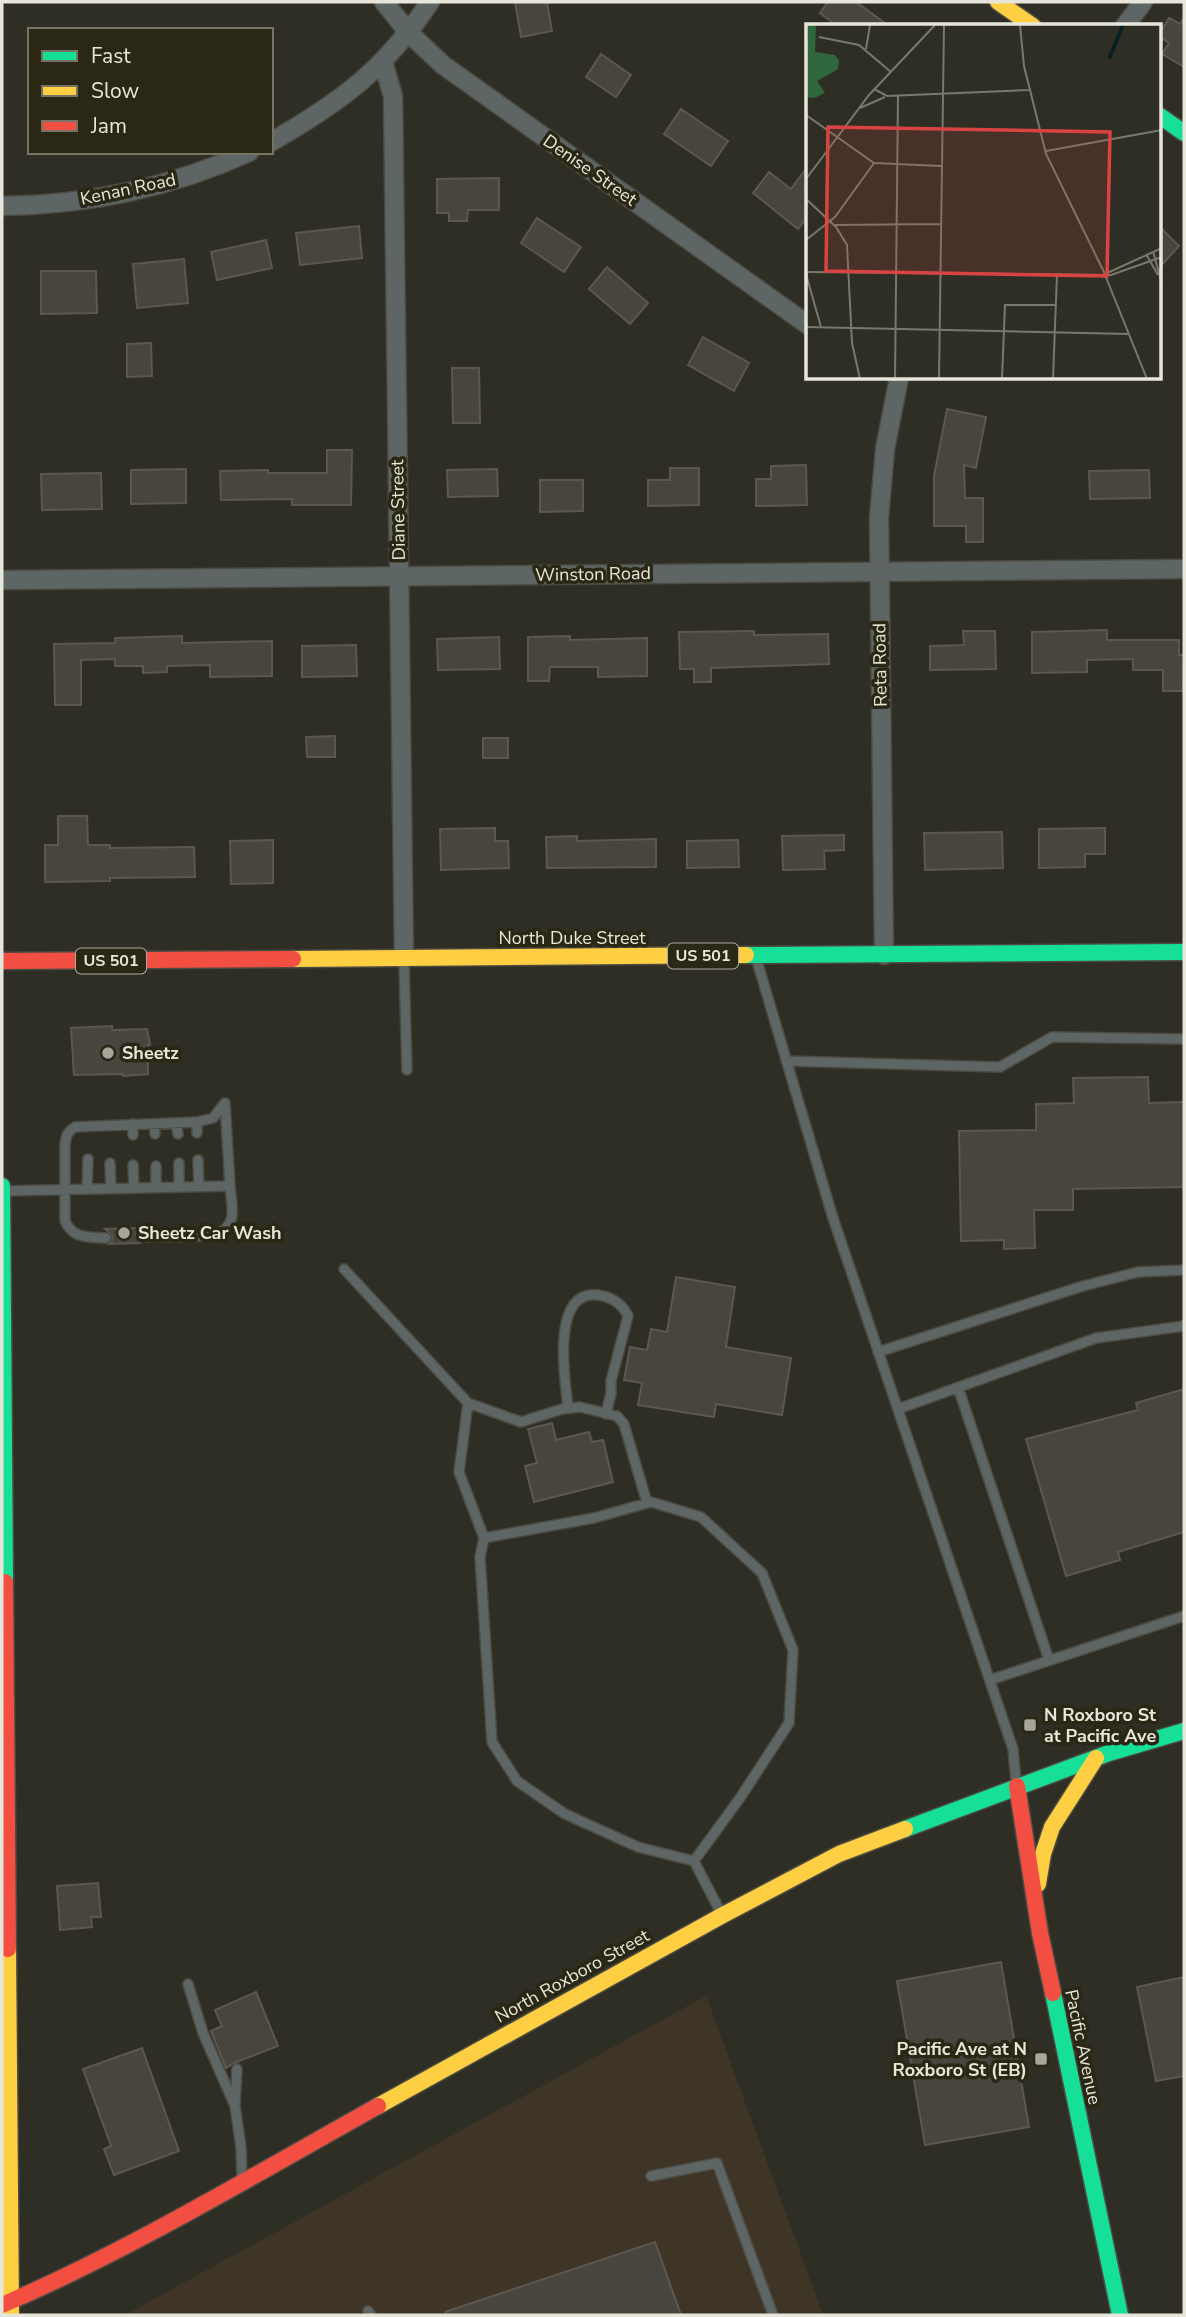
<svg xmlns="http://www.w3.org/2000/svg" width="1186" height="2317" font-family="'Nunito Sans',sans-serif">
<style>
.commercial{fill:#3f3527}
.building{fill:#48443e;stroke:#5c5751;stroke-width:2}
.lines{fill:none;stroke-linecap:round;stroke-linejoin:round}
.lane-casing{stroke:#4c4b42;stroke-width:12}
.street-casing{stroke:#4c4b42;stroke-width:21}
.fast-casing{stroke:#4c4b42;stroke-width:19}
.slow-casing{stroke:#4c4b42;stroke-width:19}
.jam-casing{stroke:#4c4b42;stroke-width:19}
.lane{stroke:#5d6665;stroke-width:9}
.street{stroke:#5d6665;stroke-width:18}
.fast{stroke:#16e098;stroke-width:16}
.slow{stroke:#ffcf43;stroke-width:16}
.jam{stroke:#f24e42;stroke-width:16}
.poi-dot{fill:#a7a69b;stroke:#2a2715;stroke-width:2.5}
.labels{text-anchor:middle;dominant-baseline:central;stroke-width:7;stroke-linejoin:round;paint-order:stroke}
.shield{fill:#2a2715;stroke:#afada0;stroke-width:2}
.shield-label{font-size:16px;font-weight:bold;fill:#e8e6db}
.street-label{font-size:18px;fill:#e8e6db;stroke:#2a2715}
.poi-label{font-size:18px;font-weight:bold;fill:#e8e6db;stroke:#2a2715;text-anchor:start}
.inset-river{fill:none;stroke:#042023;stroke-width:3.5}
.inset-road{fill:none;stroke:#79786d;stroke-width:2}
.view{fill:#d94443;fill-opacity:0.15;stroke:#d94443;stroke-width:3.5}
.inset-edge{fill:none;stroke:#e8e6db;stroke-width:3.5}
</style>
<rect width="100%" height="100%" fill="#2f2e24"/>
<!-- commercial -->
<path class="commercial" d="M 706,1996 L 823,2315 L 125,2315 Z"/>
<!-- building -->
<path class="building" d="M 515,2 L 547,2 L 552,31 L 521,37 Z
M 828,2 L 856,2 L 889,26 L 837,26 L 820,13 Z
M 1169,18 L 1180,24 L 1184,18 L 1184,67 L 1162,54 L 1169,43 L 1160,37 L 1160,33 Z
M 601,54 L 631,75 L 616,97 L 586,77 Z
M 681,109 L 728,141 L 711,166 L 664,134 Z
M 808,166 L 808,216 L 798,229 L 753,193 L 769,172 L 791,189 Z
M 499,178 L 499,210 L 468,210 L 467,221 L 449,221 L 449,213 L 437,213 L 437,179 Z
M 537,218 L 581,247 L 564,272 L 521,243 Z
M 359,226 L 362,258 L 300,265 L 296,233 Z
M 1160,227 L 1179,246 L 1160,267 Z
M 266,240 L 272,268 L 217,280 L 211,252 Z
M 184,259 L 188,303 L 137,308 L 133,264 Z
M 607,267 L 648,303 L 630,324 L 589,289 Z
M 41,271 L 96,271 L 97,313 L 41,314 Z
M 703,337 L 749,363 L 734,391 L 688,365 Z
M 151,343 L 152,376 L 127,377 L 127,344 Z
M 452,368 L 479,368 L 480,423 L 453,423 Z
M 947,409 L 986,417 L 976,468 L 964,465 L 965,498 L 983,498 L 983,542 L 966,542 L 966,526 L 934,526 L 934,476 Z
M 327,450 L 352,450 L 351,505 L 292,505 L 292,499 L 221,500 L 220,471 L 268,470 L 268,473 L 327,473 Z
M 806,465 L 807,505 L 756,506 L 756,479 L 771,479 L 771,466 Z
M 670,468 L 699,468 L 699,505 L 648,506 L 648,480 L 670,480 Z
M 186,469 L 186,503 L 131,504 L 131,470 Z
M 497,469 L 498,496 L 448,497 L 447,470 Z
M 1149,470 L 1150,498 L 1090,499 L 1089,471 Z
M 101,473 L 102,509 L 42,510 L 41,474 Z
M 540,480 L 583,480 L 583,511 L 540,512 Z
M 1107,630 L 1107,640 L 1179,640 L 1179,655 L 1184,655 L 1183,691 L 1163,691 L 1163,670 L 1133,670 L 1133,659 L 1087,660 L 1087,672 L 1032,673 L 1032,632 Z
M 754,631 L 754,635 L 828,634 L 829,664 L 711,668 L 711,682 L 694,682 L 694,669 L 680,669 L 679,632 Z
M 963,631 L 995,631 L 996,669 L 930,670 L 930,646 L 964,645 Z
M 182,636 L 182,643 L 272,641 L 272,676 L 210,677 L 210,665 L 167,666 L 167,672 L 143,673 L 143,666 L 115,666 L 115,659 L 81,660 L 81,705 L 55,705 L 54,644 L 115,643 L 115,638 Z
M 570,636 L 570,640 L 647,638 L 647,676 L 598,677 L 598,667 L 550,667 L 549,681 L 528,681 L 528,637 Z
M 499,637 L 500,669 L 438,670 L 437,639 Z
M 356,645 L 357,676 L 302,677 L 302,646 Z
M 335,736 L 335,757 L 307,757 L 306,737 Z
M 483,738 L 508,738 L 508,758 L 483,758 Z
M 58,816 L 87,816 L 88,845 L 110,845 L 110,848 L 194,847 L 195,877 L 110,878 L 110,881 L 45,882 L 45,845 L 58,845 Z
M 495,828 L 495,841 L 508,841 L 509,868 L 441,870 L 440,829 Z
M 1105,828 L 1105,854 L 1085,854 L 1085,867 L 1039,868 L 1039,829 Z
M 1002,832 L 1003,868 L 925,870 L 924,833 Z
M 844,835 L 844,850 L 824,851 L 825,869 L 783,870 L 782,836 Z
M 577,836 L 577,841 L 656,839 L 656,867 L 547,868 L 546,837 Z
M 273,840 L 273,883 L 231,884 L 230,841 Z
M 738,840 L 739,867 L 687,868 L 687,841 Z
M 112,1026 L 112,1030 L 147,1029 L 150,1045 L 148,1045 L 148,1074 L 123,1076 L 122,1074 L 74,1075 L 71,1028 Z
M 1148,1077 L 1149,1103 L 1184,1102 L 1184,1187 L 1073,1189 L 1073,1210 L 1034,1210 L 1035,1248 L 1004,1249 L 1004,1240 L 961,1241 L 959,1131 L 1036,1130 L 1036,1104 L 1074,1103 L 1073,1078 Z
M 143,1228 L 136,1236 L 140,1243 L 109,1244 L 112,1241 L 112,1235 L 105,1229 Z
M 676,1277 L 735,1287 L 726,1347 L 791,1358 L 782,1415 L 716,1404 L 714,1417 L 638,1405 L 642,1383 L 624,1380 L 630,1347 L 647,1350 L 651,1329 L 667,1332 Z
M 1184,1389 L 1184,1532 L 1118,1552 L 1120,1560 L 1066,1576 L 1026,1439 L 1138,1410 L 1136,1403 Z
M 552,1423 L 556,1440 L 589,1432 L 592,1442 L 603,1440 L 613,1482 L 534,1502 L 525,1466 L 537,1463 L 528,1429 Z
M 98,1883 L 101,1917 L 91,1917 L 92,1927 L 60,1930 L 57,1886 Z
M 1001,1962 L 1029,2127 L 925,2145 L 897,1981 Z
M 1184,1977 L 1184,2076 L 1156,2081 L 1137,1987 Z
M 256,1992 L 278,2046 L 234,2063 L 226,2068 L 211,2031 L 222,2026 L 215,2010 Z
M 142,2048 L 179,2151 L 114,2175 L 104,2149 L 111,2146 L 83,2069 Z
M 655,2242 L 681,2315 L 445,2315 L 445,2312 Z"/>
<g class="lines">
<defs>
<path id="lane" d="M 757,961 L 833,1218 L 1013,1749 L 1016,1781
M 404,964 L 407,1070
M 786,1061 L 1000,1067 L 1052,1037 L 1184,1039
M 197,1122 L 197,1133
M 176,1123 L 178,1134
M 155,1134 L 155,1124
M 133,1135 L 133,1124
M 198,1160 L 199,1187
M 110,1163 L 111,1189
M 179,1163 L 179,1187
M 133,1165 L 134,1188
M 156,1188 L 156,1166
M 87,1189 L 88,1159
M 4,1191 L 230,1186 L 225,1103
M 143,1237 L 213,1236 C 239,1226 232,1209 230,1186
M 106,1238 C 88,1237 73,1239 65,1221 L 65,1145 C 66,1136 67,1132 75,1127 L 197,1122 L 213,1118 L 225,1103
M 344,1269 L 468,1403 L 459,1472 L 484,1538
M 878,1352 L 1083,1286 L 1138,1272 L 1184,1270
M 958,1387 L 1049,1660
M 468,1403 L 521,1422 L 562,1409 L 580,1407 L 617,1416 L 624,1424 L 647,1503
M 568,1407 C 565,1381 550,1289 598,1295 C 612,1297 622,1303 628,1316 L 611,1381 L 611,1393 L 606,1414
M 898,1409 L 1096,1338 L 1184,1326
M 990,1680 L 1184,1616
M 694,1861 L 740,1798 L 789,1723 L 793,1650 L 762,1573 L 701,1517 L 651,1502 L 594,1518 L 484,1538 L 480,1557 L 492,1742 L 517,1781 L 565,1814 L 638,1847 L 694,1861 L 720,1911
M 188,1984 L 203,2033 L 235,2106
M 237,2069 L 235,2106 L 241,2147 L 242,2177
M 651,2176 L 717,2163 L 773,2315
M 368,2311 L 371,2315"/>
<path id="street" d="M 384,2 L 409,33 L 443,65 L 808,325
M 1125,26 L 1143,2
M 383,62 L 393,96 L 404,959
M 271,142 C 342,101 384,70 430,2
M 2,206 C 87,205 172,187 249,152
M 2,580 L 1184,569
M 884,955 L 879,518 L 885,449 L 899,378"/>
<path id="fast" d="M 1160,116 L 1184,133
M 746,955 L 1184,952
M 2,1186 L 5,1582
M 905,1829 L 1109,1753 L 1184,1731
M 1053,1993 L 1120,2315"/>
<path id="slow" d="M 998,2 L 1033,26
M 293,959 L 746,955
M 1038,1884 L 1043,1854 L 1052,1827 L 1096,1758
M 8,1949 L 11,2315
M 378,2106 L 723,1915 L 839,1854 L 905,1829"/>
<path id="jam" d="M 2,961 L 293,959
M 5,1582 L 8,1949
M 1017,1786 L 1040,1933 L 1053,1993
M 2,2305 C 132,2249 254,2175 378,2106"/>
</defs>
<!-- lane casing -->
<use href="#lane" class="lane-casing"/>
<!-- street casing -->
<use href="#street" class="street-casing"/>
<!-- fast casing -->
<use href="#fast" class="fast-casing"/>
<!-- slow casing -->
<use href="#slow" class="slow-casing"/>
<!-- jam casing -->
<use href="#jam" class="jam-casing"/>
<!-- lane -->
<use href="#lane" class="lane"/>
<!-- street -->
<use href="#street" class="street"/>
<!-- fast -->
<use href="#fast" class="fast"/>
<!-- slow -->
<use href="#slow" class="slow"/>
<!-- jam -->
<use href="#jam" class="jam"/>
</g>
<!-- markers -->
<g class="poi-dot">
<circle cx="108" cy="1053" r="7"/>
<circle cx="124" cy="1233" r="7"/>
<rect x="1023" y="1718" width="14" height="14" rx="3.5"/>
<rect x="1034" y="2052" width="14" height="14" rx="3.5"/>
</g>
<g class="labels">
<!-- shield labels -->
<g class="shield">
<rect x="668" y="943.5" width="70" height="25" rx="5"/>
<rect x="76" y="948.5" width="70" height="25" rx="5"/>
</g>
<g class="shield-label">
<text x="703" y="956">US 501</text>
<text x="111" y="961">US 501</text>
</g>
<!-- street labels -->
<g class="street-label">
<text transform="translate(590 170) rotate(35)">Denise Street</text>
<text transform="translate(128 189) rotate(-12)">Kenan Road</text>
<text transform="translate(398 510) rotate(-91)">Diane Street</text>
<text transform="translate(593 574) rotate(-1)">Winston Road</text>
<text transform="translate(880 665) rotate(-91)">Reta Road</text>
<text x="572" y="938">North Duke Street</text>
<text transform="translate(572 1976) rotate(-29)">North Roxboro Street</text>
<text transform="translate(1083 2047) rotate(78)">Pacific Avenue</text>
</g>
<!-- poi labels -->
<g class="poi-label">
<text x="122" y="1053">Sheetz</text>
<text x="138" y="1233">Sheetz Car Wash</text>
<text x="1044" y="1715">N Roxboro St<tspan x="1044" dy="21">at Pacific Ave</tspan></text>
<text x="1027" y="2049" text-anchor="end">Pacific Ave at N<tspan x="1027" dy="21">Roxboro St (EB)</tspan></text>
</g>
</g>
<!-- overview -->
<g transform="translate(806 24)">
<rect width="355" height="355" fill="#2f2e24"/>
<path d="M 2,1 L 10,1 L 9,28 L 29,31 L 33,37 L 32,45 L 11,57 L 19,69 L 8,74 L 0,73 Z" fill="#30683d"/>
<path class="inset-river" d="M 303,35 L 317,1"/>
<path class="inset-road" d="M 214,1 L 218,42 L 240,130 L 297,246 L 341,355M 13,13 L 53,21 L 85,48M 60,25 L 64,1M 68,65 L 81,72 L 223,66M 54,84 L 79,73M 0,91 L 68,139 L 135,142M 240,127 L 356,106M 0,155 L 63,71 L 129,1M 0,175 L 30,203 L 41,221 L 46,319 L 54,355M 28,201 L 135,200M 0,216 L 29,193 L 68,139M 347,227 L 356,260M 340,230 L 352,251M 0,248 L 305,251 L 356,233M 0,250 L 15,303M 299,250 L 356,224M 0,303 L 323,310M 89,355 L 92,72M 133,355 L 138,1M 196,355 L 199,281 L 250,281M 247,355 L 251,250"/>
<path class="view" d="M 22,103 L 304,108 L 301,252 L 20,247 Z"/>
<rect width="355" height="355" class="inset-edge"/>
</g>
<!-- border -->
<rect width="1186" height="2317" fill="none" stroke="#e8e6db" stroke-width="7"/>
<!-- legend -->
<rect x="28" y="28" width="245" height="126" fill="#2a2715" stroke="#767364" stroke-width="2"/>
<rect x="42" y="51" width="35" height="10" fill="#16e098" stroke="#767364" stroke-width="2"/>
<text x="91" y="63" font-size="21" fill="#e8e6db">Fast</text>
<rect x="42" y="86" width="35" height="10" fill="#ffcf43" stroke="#767364" stroke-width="2"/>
<text x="91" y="98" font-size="21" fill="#e8e6db">Slow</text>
<rect x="42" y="121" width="35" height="10" fill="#f24e42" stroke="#767364" stroke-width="2"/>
<text x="91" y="133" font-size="21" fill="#e8e6db">Jam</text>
</svg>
